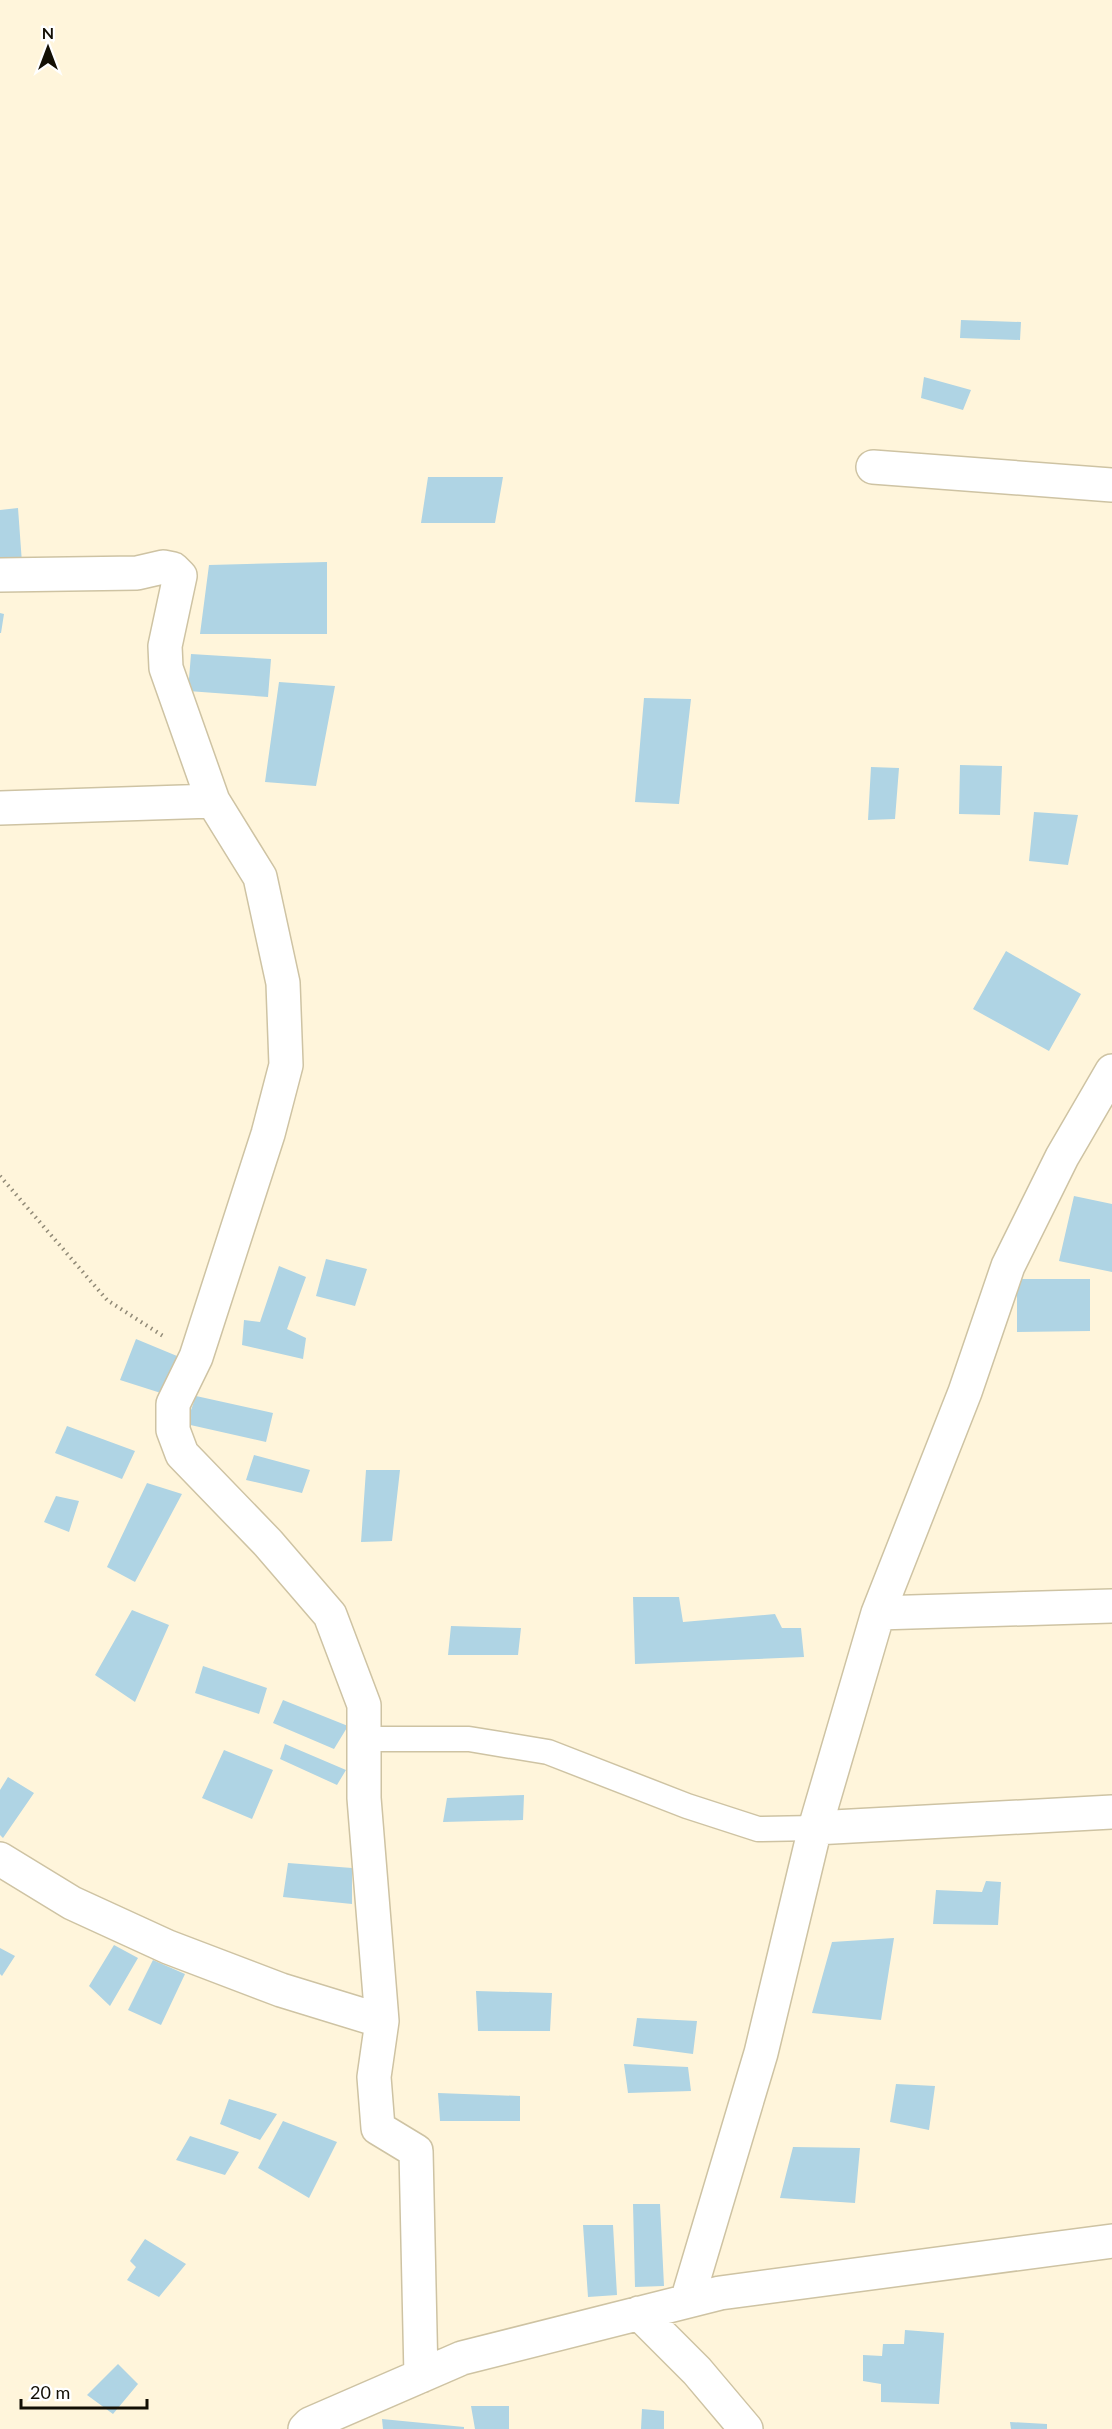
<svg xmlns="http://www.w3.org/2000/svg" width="1112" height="2429" font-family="Lato,sans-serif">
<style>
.building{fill:#afd4e4}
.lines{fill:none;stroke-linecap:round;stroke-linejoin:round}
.service-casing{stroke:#cec3a3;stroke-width:27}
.minor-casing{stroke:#cec3a3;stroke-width:36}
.path{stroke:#918a77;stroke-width:4;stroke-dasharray:1.5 4.5;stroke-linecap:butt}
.service{stroke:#fff;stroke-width:24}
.minor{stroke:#fff;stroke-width:33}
</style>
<rect width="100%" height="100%" fill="#fff5db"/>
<!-- building -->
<path class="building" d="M 961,320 L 1021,322 L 1020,340 L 960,338 Z
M 924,377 L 971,390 L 963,410 L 921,398 Z
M 428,477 L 503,477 L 495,523 L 421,523 Z
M 18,508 L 22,563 L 0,564 L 0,510 Z
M 327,562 L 327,634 L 200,634 L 209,565 Z
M 0,613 L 4,614 L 1,633 L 0,633 Z
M 191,654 L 271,659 L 268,697 L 188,691 Z
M 279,682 L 335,686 L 316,786 L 265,782 Z
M 644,698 L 691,699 L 679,804 L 635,802 Z
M 960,765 L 1002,766 L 1000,815 L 959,814 Z
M 871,767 L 899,768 L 895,819 L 868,820 Z
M 1034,812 L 1078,815 L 1068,865 L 1029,861 Z
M 1006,951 L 1081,994 L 1049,1051 L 973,1009 Z
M 1074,1196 L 1112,1204 L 1112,1272 L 1059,1261 Z
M 326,1259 L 367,1269 L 355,1306 L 316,1296 Z
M 279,1266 L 306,1277 L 287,1329 L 306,1338 L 303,1359 L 242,1345 L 244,1320 L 260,1322 Z
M 1017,1279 L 1090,1279 L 1090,1331 L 1017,1332 Z
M 136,1339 L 177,1356 L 164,1394 L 120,1380 Z
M 196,1396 L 273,1413 L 266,1442 L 186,1424 Z
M 67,1426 L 135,1451 L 122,1479 L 55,1453 Z
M 254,1455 L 310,1470 L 302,1493 L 246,1480 Z
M 366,1470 L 400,1470 L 392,1541 L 361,1542 Z
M 147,1483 L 182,1494 L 135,1582 L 107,1567 Z
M 56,1496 L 79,1501 L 69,1532 L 44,1522 Z
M 633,1597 L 679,1597 L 683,1622 L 775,1614 L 782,1628 L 801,1628 L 804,1657 L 635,1664 Z
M 132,1610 L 169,1625 L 135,1702 L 95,1675 Z
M 451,1626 L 521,1628 L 518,1655 L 448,1655 Z
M 203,1666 L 267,1688 L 259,1714 L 195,1693 Z
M 283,1700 L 348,1726 L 334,1749 L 273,1723 Z
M 285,1744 L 346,1770 L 337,1785 L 280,1759 Z
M 224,1750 L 273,1770 L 252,1819 L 202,1798 Z
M 8,1777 L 34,1793 L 3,1838 L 0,1835 L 0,1790 Z
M 524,1795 L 523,1820 L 443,1822 L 447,1798 Z
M 288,1863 L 352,1868 L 352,1904 L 283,1897 Z
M 986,1881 L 1001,1882 L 998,1925 L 933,1924 L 936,1890 L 982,1892 Z
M 894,1938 L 881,2020 L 812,2013 L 832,1942 Z
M 114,1945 L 138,1958 L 110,2006 L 89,1986 Z
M 0,1948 L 15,1956 L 2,1976 L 0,1974 Z
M 153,1960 L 185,1974 L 161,2025 L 128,2010 Z
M 476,1991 L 552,1993 L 550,2031 L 478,2031 Z
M 637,2018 L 697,2021 L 693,2054 L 633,2046 Z
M 624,2064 L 688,2067 L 691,2091 L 628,2093 Z
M 896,2084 L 935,2086 L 929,2130 L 890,2122 Z
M 438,2093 L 520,2096 L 520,2121 L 440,2121 Z
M 229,2099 L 277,2114 L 260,2140 L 220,2124 Z
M 283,2121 L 337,2142 L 309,2198 L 258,2168 Z
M 190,2136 L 239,2152 L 225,2175 L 176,2160 Z
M 793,2147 L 860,2148 L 855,2203 L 780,2198 Z
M 633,2204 L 660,2204 L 664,2286 L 635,2287 Z
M 583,2225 L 613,2225 L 617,2295 L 588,2297 Z
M 145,2239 L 186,2264 L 159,2297 L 127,2280 L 136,2267 L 130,2261 Z
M 905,2330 L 944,2333 L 939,2404 L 881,2402 L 881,2384 L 863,2381 L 863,2355 L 882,2356 L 883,2344 L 904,2344 Z
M 118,2364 L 138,2384 L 113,2414 L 87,2395 Z
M 471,2406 L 509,2406 L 509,2429 L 475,2429 Z
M 642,2409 L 664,2411 L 664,2429 L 641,2429 Z
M 382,2419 L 464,2427 L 464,2429 L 383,2429 Z
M 1010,2422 L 1047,2424 L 1047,2429 L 1011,2429 Z"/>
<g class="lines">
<defs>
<path id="service" d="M 364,1739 L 469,1739 L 548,1752 L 687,1806 L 758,1829 L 815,1828"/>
<path id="minor" d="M 873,467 L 1112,485
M 0,575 L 137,573 L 163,567 L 173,569 L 180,576 L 165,646 L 166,668 L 213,801
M 0,808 L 213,801 L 260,877 L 283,983 L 286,1065 L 268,1134 L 196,1357 L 173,1404 L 173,1430 L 182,1454 L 268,1543 L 330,1615 L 364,1705 L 364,1798 L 382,2021 L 374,2077 L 378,2128 L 416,2151 L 421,2376
M 878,1613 L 1112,1606
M 815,1828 L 1112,1812
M 0,1859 L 72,1903 L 168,1947 L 281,1990 L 382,2021
M 687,2301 L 761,2053 L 815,1828 L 878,1613 L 965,1392 L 1008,1266 L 1062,1157 L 1112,1071
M 639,2313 L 697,2371 L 746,2429
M 305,2429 L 310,2424 L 462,2358 L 720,2293 L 1112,2241"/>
</defs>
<!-- service casing -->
<use href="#service" class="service-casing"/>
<!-- minor casing -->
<use href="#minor" class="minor-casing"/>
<!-- path -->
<path class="path" d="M 0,1176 L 107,1300 L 163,1336"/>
<!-- service -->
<use href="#service" class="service"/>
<!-- minor -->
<use href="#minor" class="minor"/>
</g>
<!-- north arrow -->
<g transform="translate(48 48)" stroke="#ffffff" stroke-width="4.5" paint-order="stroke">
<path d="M0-4.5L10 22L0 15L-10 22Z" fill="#130f04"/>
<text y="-9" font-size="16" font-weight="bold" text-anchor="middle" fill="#130f04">N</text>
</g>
<!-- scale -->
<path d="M21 2399v9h126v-9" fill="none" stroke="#130f04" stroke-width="3"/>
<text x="30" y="2399" font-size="18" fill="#130f04" stroke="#ffffff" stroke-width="4.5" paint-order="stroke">20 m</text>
</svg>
